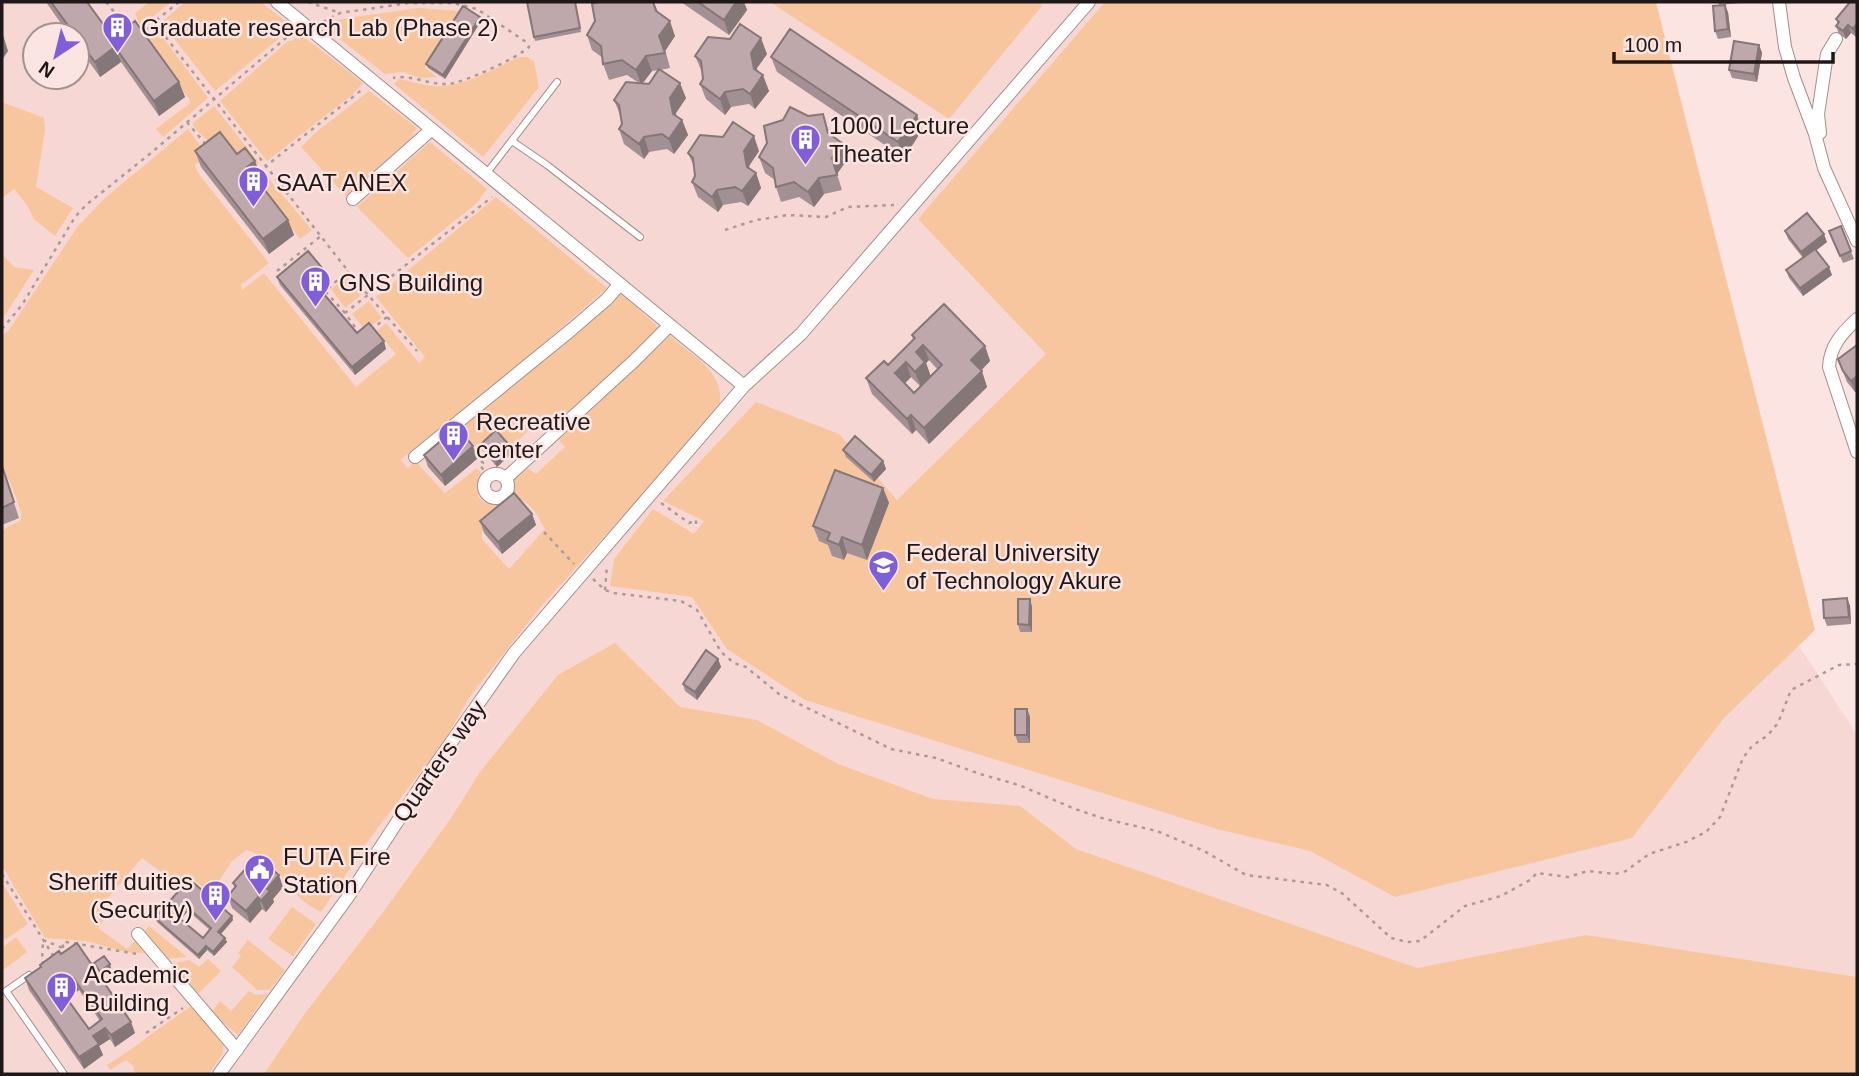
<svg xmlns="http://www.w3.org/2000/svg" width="1859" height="1076" font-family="Helvetica,sans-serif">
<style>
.built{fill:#f7d7d3;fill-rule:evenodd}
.green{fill:#f7c69e}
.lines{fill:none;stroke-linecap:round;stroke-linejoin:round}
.lane-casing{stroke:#a38e8c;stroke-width:8}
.street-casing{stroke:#a38e8c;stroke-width:14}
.path{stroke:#ac9a98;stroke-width:2.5;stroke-dasharray:3.5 5;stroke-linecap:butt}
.lane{stroke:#fff;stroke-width:6}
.street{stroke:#fff;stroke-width:12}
.wall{fill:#a39094;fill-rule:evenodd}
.shaded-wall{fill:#857678}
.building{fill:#bea8ac;stroke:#857678;stroke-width:2;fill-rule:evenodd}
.labels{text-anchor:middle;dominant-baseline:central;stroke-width:5;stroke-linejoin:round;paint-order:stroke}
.poi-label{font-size:24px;fill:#201817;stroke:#fbe4e1;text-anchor:start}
.street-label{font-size:24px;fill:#201817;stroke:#fbe4e1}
</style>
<rect width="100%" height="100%" fill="#fbe4e1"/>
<!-- built -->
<path class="built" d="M 2,2 L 1544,2 L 1672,450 L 1857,735 L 1857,1074 L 2,1074 ZM 35,35 L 77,35 L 77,77 L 35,77 Z"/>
<!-- green -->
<path class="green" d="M 149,2 L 171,2 L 146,22 L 139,23 L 135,13 Z
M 185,2 L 261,2 L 293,27 L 215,91 L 165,27 L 164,20 Z
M 770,2 L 1039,2 L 1042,6 L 949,119 Z
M 1105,2 L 1656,2 L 1815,630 L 1724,718 L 1632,838 L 1395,897 L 1310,851 L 1217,829 L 805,700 L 727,649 L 692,597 L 610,586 L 614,559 L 653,509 L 694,534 L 704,521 L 663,501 L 756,402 L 839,434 L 897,500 L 1046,354 L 918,219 Z
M 418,8 L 461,11 L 425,68 L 437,77 L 420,78 L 404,72 L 385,74 L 327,29 L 334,20 Z
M 153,31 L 161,35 L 208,98 L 163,137 L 156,129 L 189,104 L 190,100 L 145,38 Z
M 299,33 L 363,83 L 352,95 L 267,161 L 220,101 L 288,41 L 292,41 Z
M 519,57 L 527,57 L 534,61 L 539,87 L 483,157 L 394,84 L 399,79 C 414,82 428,87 442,86 C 469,85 495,68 519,57 Z
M 369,91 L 417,128 L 410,139 L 346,196 L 301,147 L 315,133 Z
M 2,102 L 44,118 L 45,130 L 36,187 L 73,208 L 55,236 L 34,219 L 27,205 L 14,189 L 2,198 Z
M 214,106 L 259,163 L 255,167 C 226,154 212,149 192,124 Z
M 188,129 L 209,157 L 195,165 L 198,173 L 269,263 L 241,285 L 242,290 L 264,273 L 356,387 L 396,354 L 377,331 L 386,323 L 419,363 L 425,357 L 376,297 L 496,197 L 607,288 L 522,362 L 400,460 L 408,468 L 415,461 L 445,493 L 477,468 L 484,476 L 480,483 L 482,491 L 478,496 L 484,503 L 488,498 L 494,501 L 505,500 L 510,506 L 482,531 L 482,539 L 509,569 L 545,529 C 536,513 530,500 511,496 L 508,493 L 513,487 L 510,479 L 525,466 L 536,474 L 565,447 L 559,440 L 670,336 C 695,358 727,373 719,409 L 538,610 L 471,695 L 444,741 L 368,841 L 321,912 C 315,909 308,905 303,901 C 285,883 272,856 246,850 L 231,862 L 212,893 L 190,878 L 182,888 L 142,858 L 99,908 L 106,917 L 98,928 L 127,949 L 136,940 L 148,953 L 126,952 L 86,941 L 45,938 L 2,866 L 2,530 L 21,520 L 21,512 L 9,479 L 2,481 L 2,336 L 9,330 L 78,226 L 105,198 Z
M 430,142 L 487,189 L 477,203 L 408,258 L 357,207 Z
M 264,173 L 312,230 L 300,239 L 259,186 L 264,182 L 261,177 Z
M 2,254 L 14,267 L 34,270 L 2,320 Z
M 347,276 L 361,295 L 345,308 L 331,289 Z
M 620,292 L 660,329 L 548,434 L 536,423 L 512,447 L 499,434 L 481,453 L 461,429 L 488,404 L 575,336 Z
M 369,301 L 382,318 L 365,330 L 352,314 Z
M 615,643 L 680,707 L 757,720 L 838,764 L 933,799 L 1020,806 L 1076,849 L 1417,968 L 1586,935 L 1857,977 L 1857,1074 L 264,1074 L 306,1012 L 384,911 L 451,818 L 480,772 L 558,675 Z
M 2,883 L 28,924 L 5,940 L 2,935 Z
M 292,907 L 316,924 L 293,956 L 268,939 Z
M 149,926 L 187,957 L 167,959 L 143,934 Z
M 16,937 L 27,952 L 2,971 L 2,948 Z
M 248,940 L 285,970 L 270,990 L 257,990 L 232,967 L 241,956 L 238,953 Z
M 208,959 L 221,971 L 198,994 L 170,964 L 189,960 L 199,967 Z
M 249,991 L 256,995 L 267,994 L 238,1035 L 211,1013 L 220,1001 L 231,1011 Z
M 193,1005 L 224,1042 L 223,1053 L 209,1074 L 135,1074 L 133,1066 L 126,1060 L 110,1070 L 107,1065 C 137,1047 163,1024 193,1005 Z"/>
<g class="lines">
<defs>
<path id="lane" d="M 512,141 L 547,165 L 640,237
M 486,174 L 557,82
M 29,975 L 6,991 L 64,1074"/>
<path id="street" d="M 1779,2 L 1785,47 L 1794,78 L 1815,134 L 1824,168 L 1857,241
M 1820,133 L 1818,114 L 1827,54 L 1836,39
M 353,199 L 432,129
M 1857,319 C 1842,333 1830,346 1829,367 L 1857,452
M 744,386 L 801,334 L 1089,2
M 415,457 L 571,330 L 607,299 L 620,284
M484 486a12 12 0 1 1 24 0a12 12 0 1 1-24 0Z
M 506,478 L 634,361 L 670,325
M 138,934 L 237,1050
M 219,1074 L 348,897 L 424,781 L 514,653 L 744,386 L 277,2"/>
</defs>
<!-- lane casing -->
<use href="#lane" class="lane-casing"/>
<!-- street casing -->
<use href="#street" class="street-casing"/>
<!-- path -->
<path class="path" d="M 106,2 L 128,29
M 179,2 L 154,22 L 266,166 L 364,88
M 308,2 L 340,13
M 323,22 L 340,13 L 409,3 L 453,3 L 477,9 L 526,42 L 529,47 C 517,58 464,83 448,84 C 429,85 410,74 393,78
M 140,33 L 145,32 L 154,23
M 187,122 L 207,146
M 258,172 L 266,166 L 355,280 L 417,351
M 725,230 L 756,220 L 788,215 L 826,217 L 848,207 L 894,205
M 277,271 L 321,236
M 345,313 L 325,291 L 348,271
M 2,329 L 22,305 L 75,217 L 86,205 L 151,153 L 293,32
M 371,330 L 387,317
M 360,334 L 345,313 L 492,197
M 476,454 L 483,463 L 480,466 L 489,475
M 661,503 L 689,523 L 696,520 L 696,528
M 544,532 L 574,564
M 593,579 L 605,590 L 614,593 L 681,601 L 697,610 L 721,652 L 734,663 L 746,667 L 779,694 L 891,749 L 936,758 L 980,774 L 1019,785 L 1075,809 L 1105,819 L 1157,831 L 1204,851 L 1246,875 L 1327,885 L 1343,894 L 1391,938 L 1407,942 L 1420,941 L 1465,906 L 1501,896 L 1530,880 L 1537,873 L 1568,877 L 1588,871 L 1615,874 L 1626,871 L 1649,854 L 1686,842 L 1706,832 L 1720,817 L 1743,758 L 1752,746 L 1768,735 L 1778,723 L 1791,690 L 1839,665 L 1857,664
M 605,590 L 607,565
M 2,874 L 54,957
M 43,940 L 63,948 L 68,954 L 46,968 L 42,961 Z
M 63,948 L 63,942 L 66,942 L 137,954
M 146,1033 L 183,1008"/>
<!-- lane -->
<use href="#lane" class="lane"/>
<!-- street -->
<use href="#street" class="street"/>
</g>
<!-- wall -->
<path class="wall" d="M 46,2 L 87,2 L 103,24 L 123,30 L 179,82 L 185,97 L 159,116 L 121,62 L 100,77 L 77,45 L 77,35 L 69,35 Z
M 575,2 L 581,32 L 535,41 L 534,37 Z
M 598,2 L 654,2 L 658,12 L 675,36 L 665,51 L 670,68 L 660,70 L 686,98 L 676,113 L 676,116 L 682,120 L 688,135 L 674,154 L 667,149 L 649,152 L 644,159 L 624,144 L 619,129 L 622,124 L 621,117 L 614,100 L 639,83 L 627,75 L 609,80 L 603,64 L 603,58 L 592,50 L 587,35 L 595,21 ZM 659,70 L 649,84 L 643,83 L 652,71 Z
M 681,2 L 744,2 L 747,10 L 729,35 Z
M 1718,2 L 1739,2 L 1740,3 L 1719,5 Z
M 1857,2 L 1857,34 L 1856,37 L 1851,33 L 1846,39 L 1839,34 L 1836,26 L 1838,24 L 1836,19 Z
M 1728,12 L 1731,37 L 1718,39 L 1715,31 Z
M 481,21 L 445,79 L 428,68 L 426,64 Z
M 1759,45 L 1762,53 L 1757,82 L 1732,78 L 1729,70 Z
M 767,54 L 757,68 L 757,71 L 769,91 L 755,109 L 749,104 L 731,107 L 725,115 L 706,99 L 700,84 L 703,79 L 702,72 L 695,56 Z
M 771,57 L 917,115 L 922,130 L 904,158 L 777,72 Z
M 830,134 L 842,143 L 848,158 L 837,174 L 842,190 L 824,194 L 814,207 L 799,197 L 781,202 L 776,187 L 775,180 L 765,173 L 759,157 Z
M 195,151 L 237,154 L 255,161 L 260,176 L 256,179 L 288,220 L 294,235 L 269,254 L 201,167 Z
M 759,151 L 749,166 L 750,169 L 756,173 L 761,188 L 748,206 L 741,202 L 723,205 L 718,212 L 698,197 L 692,182 L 695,176 L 695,169 L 688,153 Z
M 1841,226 L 1854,259 L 1843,263 L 1829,231 Z
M 1785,231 L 1827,242 L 1816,250 L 1832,275 L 1803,296 L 1789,278 L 1786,270 L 1803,258 L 1788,239 Z
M 277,277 L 326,277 L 316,285 L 357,333 L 386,349 L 355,375 L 280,285 Z
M 912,335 L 985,346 L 990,361 L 981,371 L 987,387 L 929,444 L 916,430 L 912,434 L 872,394 L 866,378 L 888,365 L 913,340 ZM 929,360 L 938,370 L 931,377 L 926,363 ZM 911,377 L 920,386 L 914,393 L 905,383 Z
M 1857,345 L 1857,391 L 1855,392 L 1847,382 L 1838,359 Z
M 481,444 L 509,445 L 512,453 L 497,467 L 484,452 Z
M 843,450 L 883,461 L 886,469 L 874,482 L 846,457 Z
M 424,455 L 478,458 L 445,486 L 428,467 Z
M 2,466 L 19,518 L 2,525 Z
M 883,488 L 889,503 L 867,560 L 847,553 L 844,560 L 832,556 L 828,545 L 819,541 L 813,526 Z
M 532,514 L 536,525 L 502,554 L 484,533 L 480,521 Z
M 1847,598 L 1850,606 L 1851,624 L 1827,626 L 1824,618 Z
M 1030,599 L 1032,607 L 1032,632 L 1020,632 L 1018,624 Z
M 718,659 L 721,667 L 697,700 L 685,691 L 683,684 Z
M 1027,709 L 1030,717 L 1030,743 L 1018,743 L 1015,735 Z
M 251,870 L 283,887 L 273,899 L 274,902 L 266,912 L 262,909 L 250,923 L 232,908 L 228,896 L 235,888 L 233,883 Z
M 189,879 L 232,916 L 233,920 L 221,934 L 227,942 L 214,956 L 207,950 L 199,959 L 157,922 L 155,918 ZM 188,911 L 210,930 L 203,938 L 181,919 Z
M 59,951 L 135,1033 L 115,1047 L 110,1039 L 99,1046 L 103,1055 L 84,1069 L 29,990 L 25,978 L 41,967 L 40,965 ZM 79,990 L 100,1021 L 89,1029 L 67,998 Z"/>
<!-- shaded-wall -->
<path class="shaded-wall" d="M 736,2 L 744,2 L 747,10 L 729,35 L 724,20 Z
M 1725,5 L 1728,12 L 1731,37 L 1728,29 Z
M 480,17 L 481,21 L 445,79 L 443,75 Z
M 670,21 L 675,36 L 665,51 L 670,68 L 659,36 Z
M 1857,23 L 1857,34 L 1856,37 L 1853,29 Z
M 1848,25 L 1851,33 L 1846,39 L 1843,31 Z
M 3,35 L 8,51 L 2,60 L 2,37 Z
M 761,38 L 767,54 L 757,68 L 759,81 L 763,75 L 769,91 L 755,109 L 750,94 L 754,69 L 751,53 Z
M 1759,45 L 1762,53 L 1757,82 L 1754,74 Z
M 115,47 L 121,62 L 100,77 L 95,62 Z
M 646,56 L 652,71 L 641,85 L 636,70 Z
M 179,82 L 185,97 L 159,116 L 154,101 Z
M 680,83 L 686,98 L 676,113 L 678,126 L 682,120 L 688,135 L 674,154 L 669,139 L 673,114 L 670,98 Z
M 725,92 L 731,107 L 725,115 L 720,99 Z
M 917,115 L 922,130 L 904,158 L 898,142 Z
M 754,136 L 759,151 L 749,166 L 752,178 L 756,173 L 761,188 L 748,206 L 742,191 L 747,167 L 744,151 Z
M 644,137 L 649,152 L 644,159 L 639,144 Z
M 842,143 L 848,158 L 837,174 L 842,190 L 832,158 Z
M 255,161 L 260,176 L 252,182 L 247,167 Z
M 819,178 L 824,194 L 814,207 L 808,192 Z
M 717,190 L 723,205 L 718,212 L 712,197 Z
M 288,220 L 294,235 L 269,254 L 263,239 Z
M 1824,234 L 1827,242 L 1804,260 L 1801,252 Z
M 1829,267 L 1832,275 L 1803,296 L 1800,288 Z
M 323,269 L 326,277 L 314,287 L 311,279 Z
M 384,341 L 386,349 L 355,375 L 352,367 Z
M 923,345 L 929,360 L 926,363 L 931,377 L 921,387 L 915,372 L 916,352 Z
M 985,346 L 990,361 L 976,375 L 971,360 Z
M 906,362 L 911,377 L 900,388 L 895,373 Z
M 982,371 L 987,387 L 929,444 L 924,428 Z
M 1857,376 L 1857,391 L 1855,392 L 1851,381 Z
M 911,415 L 916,430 L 912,434 L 907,419 Z
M 509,445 L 512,453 L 497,467 L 494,459 Z
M 473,446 L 478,458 L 445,486 L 441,475 Z
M 883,461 L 886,469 L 874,482 L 871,475 Z
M 883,488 L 889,503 L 867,560 L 862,545 Z
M 532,514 L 536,525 L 502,554 L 498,542 Z
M 842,537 L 847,553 L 844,560 L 839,545 Z
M 1847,598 L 1850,606 L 1851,624 L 1849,617 Z
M 1030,599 L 1032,607 L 1032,632 L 1029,625 Z
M 718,659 L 721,667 L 697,700 L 695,692 Z
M 1027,709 L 1030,717 L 1030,743 L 1027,735 Z
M 279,875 L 283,887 L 273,899 L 274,902 L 266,912 L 261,901 L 267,889 Z
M 258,897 L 262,909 L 250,923 L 246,911 Z
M 187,907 L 188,911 L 179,921 L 178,917 Z
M 232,916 L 233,920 L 219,936 L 218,932 Z
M 225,938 L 227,942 L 214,956 L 213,952 Z
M 206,946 L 207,950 L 199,959 L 198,955 Z
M 110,964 L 111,968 L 101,975 L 100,972 Z
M 74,979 L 79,990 L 64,1000 L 60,989 Z
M 131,1022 L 135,1033 L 115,1047 L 111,1035 Z
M 105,1028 L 110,1039 L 99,1046 L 103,1055 L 84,1069 L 79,1057 L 93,1036 Z"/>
<!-- building -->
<path class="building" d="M 51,2 L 87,2 L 103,24 L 114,17 L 123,30 L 135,21 L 179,82 L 154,101 L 115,47 L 95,62 L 77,38 L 77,35 L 75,35 Z
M 527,2 L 575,2 L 580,28 L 534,37 Z
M 598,2 L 653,2 L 656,11 L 670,21 L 659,36 L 665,53 L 646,56 L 636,70 L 622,60 L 603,64 L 601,46 L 587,35 L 595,21 L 592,4 Z
M 698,2 L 736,2 L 724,20 Z
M 1850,2 L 1857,2 L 1857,23 L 1853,29 L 1848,25 L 1843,31 L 1836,26 L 1839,22 L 1836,19 Z
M 1725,5 L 1728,29 L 1715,31 L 1713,6 Z
M 463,6 L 480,17 L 443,75 L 426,64 Z
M 740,24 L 761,38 L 751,53 L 754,69 L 763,75 L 750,94 L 743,89 L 725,92 L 720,99 L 700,84 L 703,79 L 701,61 L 695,56 L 708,37 L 730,39 Z
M 39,29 L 44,35 L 35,35 L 35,37 L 33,35 Z
M 790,29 L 917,115 L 898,142 L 771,57 Z
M 1734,41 L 1759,45 L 1754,74 L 1729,70 Z
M 659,69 L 680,83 L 670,98 L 673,114 L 682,120 L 669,139 L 662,134 L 644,137 L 639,144 L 619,129 L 622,124 L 619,105 L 614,100 L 626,82 L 649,84 Z
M 790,107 L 808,116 L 823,114 L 828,133 L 842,143 L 832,158 L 837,175 L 819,178 L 808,192 L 794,182 L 776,187 L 773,168 L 759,157 L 767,143 L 764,126 L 783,120 Z
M 733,122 L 754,136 L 744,151 L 747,167 L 756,173 L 742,191 L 735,187 L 717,190 L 712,197 L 692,182 L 695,176 L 693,158 L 688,153 L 700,135 L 723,137 Z
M 220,132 L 237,154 L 245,148 L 255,161 L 247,167 L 288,220 L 263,239 L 195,151 Z
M 1807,213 L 1824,234 L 1801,252 L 1785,231 Z
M 1841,226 L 1851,251 L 1840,256 L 1829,231 Z
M 1815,249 L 1829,267 L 1800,288 L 1786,270 Z
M 308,251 L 323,269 L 311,279 L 357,333 L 369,323 L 384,341 L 352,367 L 277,277 Z
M 944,304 L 985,346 L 971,360 L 982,371 L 924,428 L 911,415 L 907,419 L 866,378 L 884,361 L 888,365 L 915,338 L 912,335 ZM 923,345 L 942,365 L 914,393 L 895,373 L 906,362 L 915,372 L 925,362 L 916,352 Z
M 1857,345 L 1857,376 L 1851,381 L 1843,371 L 1838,359 Z
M 457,427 L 473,446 L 441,475 L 424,455 Z
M 496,430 L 509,445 L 494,459 L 481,444 Z
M 855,436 L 883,461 L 871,475 L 843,450 Z
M 2,466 L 14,502 L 2,508 Z
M 835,470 L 883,488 L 862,545 L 842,537 L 839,545 L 827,540 L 830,533 L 813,526 Z
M 514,493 L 532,514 L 498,542 L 480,521 Z
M 1847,598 L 1849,617 L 1824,618 L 1823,600 Z
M 1018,599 L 1030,599 L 1029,625 L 1018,624 Z
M 706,650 L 718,659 L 695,692 L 683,684 Z
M 1015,709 L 1027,709 L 1027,735 L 1015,735 Z
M 260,859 L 279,875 L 267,889 L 270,891 L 261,901 L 258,897 L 246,911 L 228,896 L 236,886 L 233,883 L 247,867 L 251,870 Z
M 189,879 L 232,916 L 218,932 L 225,938 L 213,952 L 206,946 L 198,955 L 155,918 ZM 187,907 L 211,928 L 203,938 L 178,917 Z
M 77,943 L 131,1022 L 111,1035 L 105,1028 L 93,1036 L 99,1044 L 79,1057 L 25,978 L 41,967 L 40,965 L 59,951 L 61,954 ZM 74,979 L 102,1019 L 89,1029 L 60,989 Z
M 104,956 L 110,964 L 100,972 L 94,963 Z"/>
<!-- icons -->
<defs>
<symbol id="building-pin" viewBox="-11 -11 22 30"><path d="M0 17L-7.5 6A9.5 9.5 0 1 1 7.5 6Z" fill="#7f5ed8" stroke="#fbe4e1"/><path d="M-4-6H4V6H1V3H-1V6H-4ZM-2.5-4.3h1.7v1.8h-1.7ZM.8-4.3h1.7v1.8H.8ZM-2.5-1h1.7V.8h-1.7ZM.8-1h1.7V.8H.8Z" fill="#fff"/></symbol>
<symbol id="university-pin" viewBox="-11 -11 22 30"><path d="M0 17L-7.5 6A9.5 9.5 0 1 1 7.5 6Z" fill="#7f5ed8" stroke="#fbe4e1"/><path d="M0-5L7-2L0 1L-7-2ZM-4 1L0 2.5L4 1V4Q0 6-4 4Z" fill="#fff"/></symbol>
<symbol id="civic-pin" viewBox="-11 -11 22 30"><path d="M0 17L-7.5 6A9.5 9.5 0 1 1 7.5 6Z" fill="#7f5ed8" stroke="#fbe4e1"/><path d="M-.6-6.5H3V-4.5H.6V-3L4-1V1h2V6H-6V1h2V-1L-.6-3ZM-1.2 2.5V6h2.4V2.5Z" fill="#fff"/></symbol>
</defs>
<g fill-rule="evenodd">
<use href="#building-pin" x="100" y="10" width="35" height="47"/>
<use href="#building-pin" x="788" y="122" width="35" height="47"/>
<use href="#building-pin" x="236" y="164" width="35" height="47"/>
<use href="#building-pin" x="298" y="264" width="35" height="47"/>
<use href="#building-pin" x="436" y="418" width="35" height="47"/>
<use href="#university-pin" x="866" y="548" width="35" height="47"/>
<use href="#civic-pin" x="242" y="852" width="35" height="47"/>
<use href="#building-pin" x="198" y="878" width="35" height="47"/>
<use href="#building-pin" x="44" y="970" width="35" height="47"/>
</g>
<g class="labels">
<!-- poi labels -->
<g class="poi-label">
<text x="141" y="27">Graduate research Lab (Phase 2)</text>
<text x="829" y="125">1000 Lecture<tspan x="829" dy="28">Theater</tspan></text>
<text x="276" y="182">SAAT ANEX</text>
<text x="339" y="282">GNS Building</text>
<text x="476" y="421">Recreative<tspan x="476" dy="28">center</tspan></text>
<text x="906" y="552">Federal University<tspan x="906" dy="28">of Technology Akure</tspan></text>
<text x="283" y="856">FUTA Fire<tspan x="283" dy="28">Station</tspan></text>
<text x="193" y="881" text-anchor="end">Sheriff duities<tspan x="193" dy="28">(Security)</tspan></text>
<text x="84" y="974">Academic<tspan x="84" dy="28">Building</tspan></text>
</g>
<!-- street labels -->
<g class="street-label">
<text transform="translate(439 761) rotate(-55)">Quarters way</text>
</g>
</g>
<!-- border -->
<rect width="1859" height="1076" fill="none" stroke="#201817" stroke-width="7"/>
<!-- north arrow -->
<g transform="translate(56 56) rotate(215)"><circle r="33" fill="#fbe4e1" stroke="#a39290" stroke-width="2"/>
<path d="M0-5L12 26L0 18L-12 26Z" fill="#7f5ed8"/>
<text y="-10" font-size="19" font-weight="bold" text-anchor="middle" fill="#201817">N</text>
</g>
<!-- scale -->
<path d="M1614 52v10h219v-10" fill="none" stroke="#201817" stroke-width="3.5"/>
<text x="1624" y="52" font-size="21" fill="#201817" stroke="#fbe4e1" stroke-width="5" paint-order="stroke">100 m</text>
</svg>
